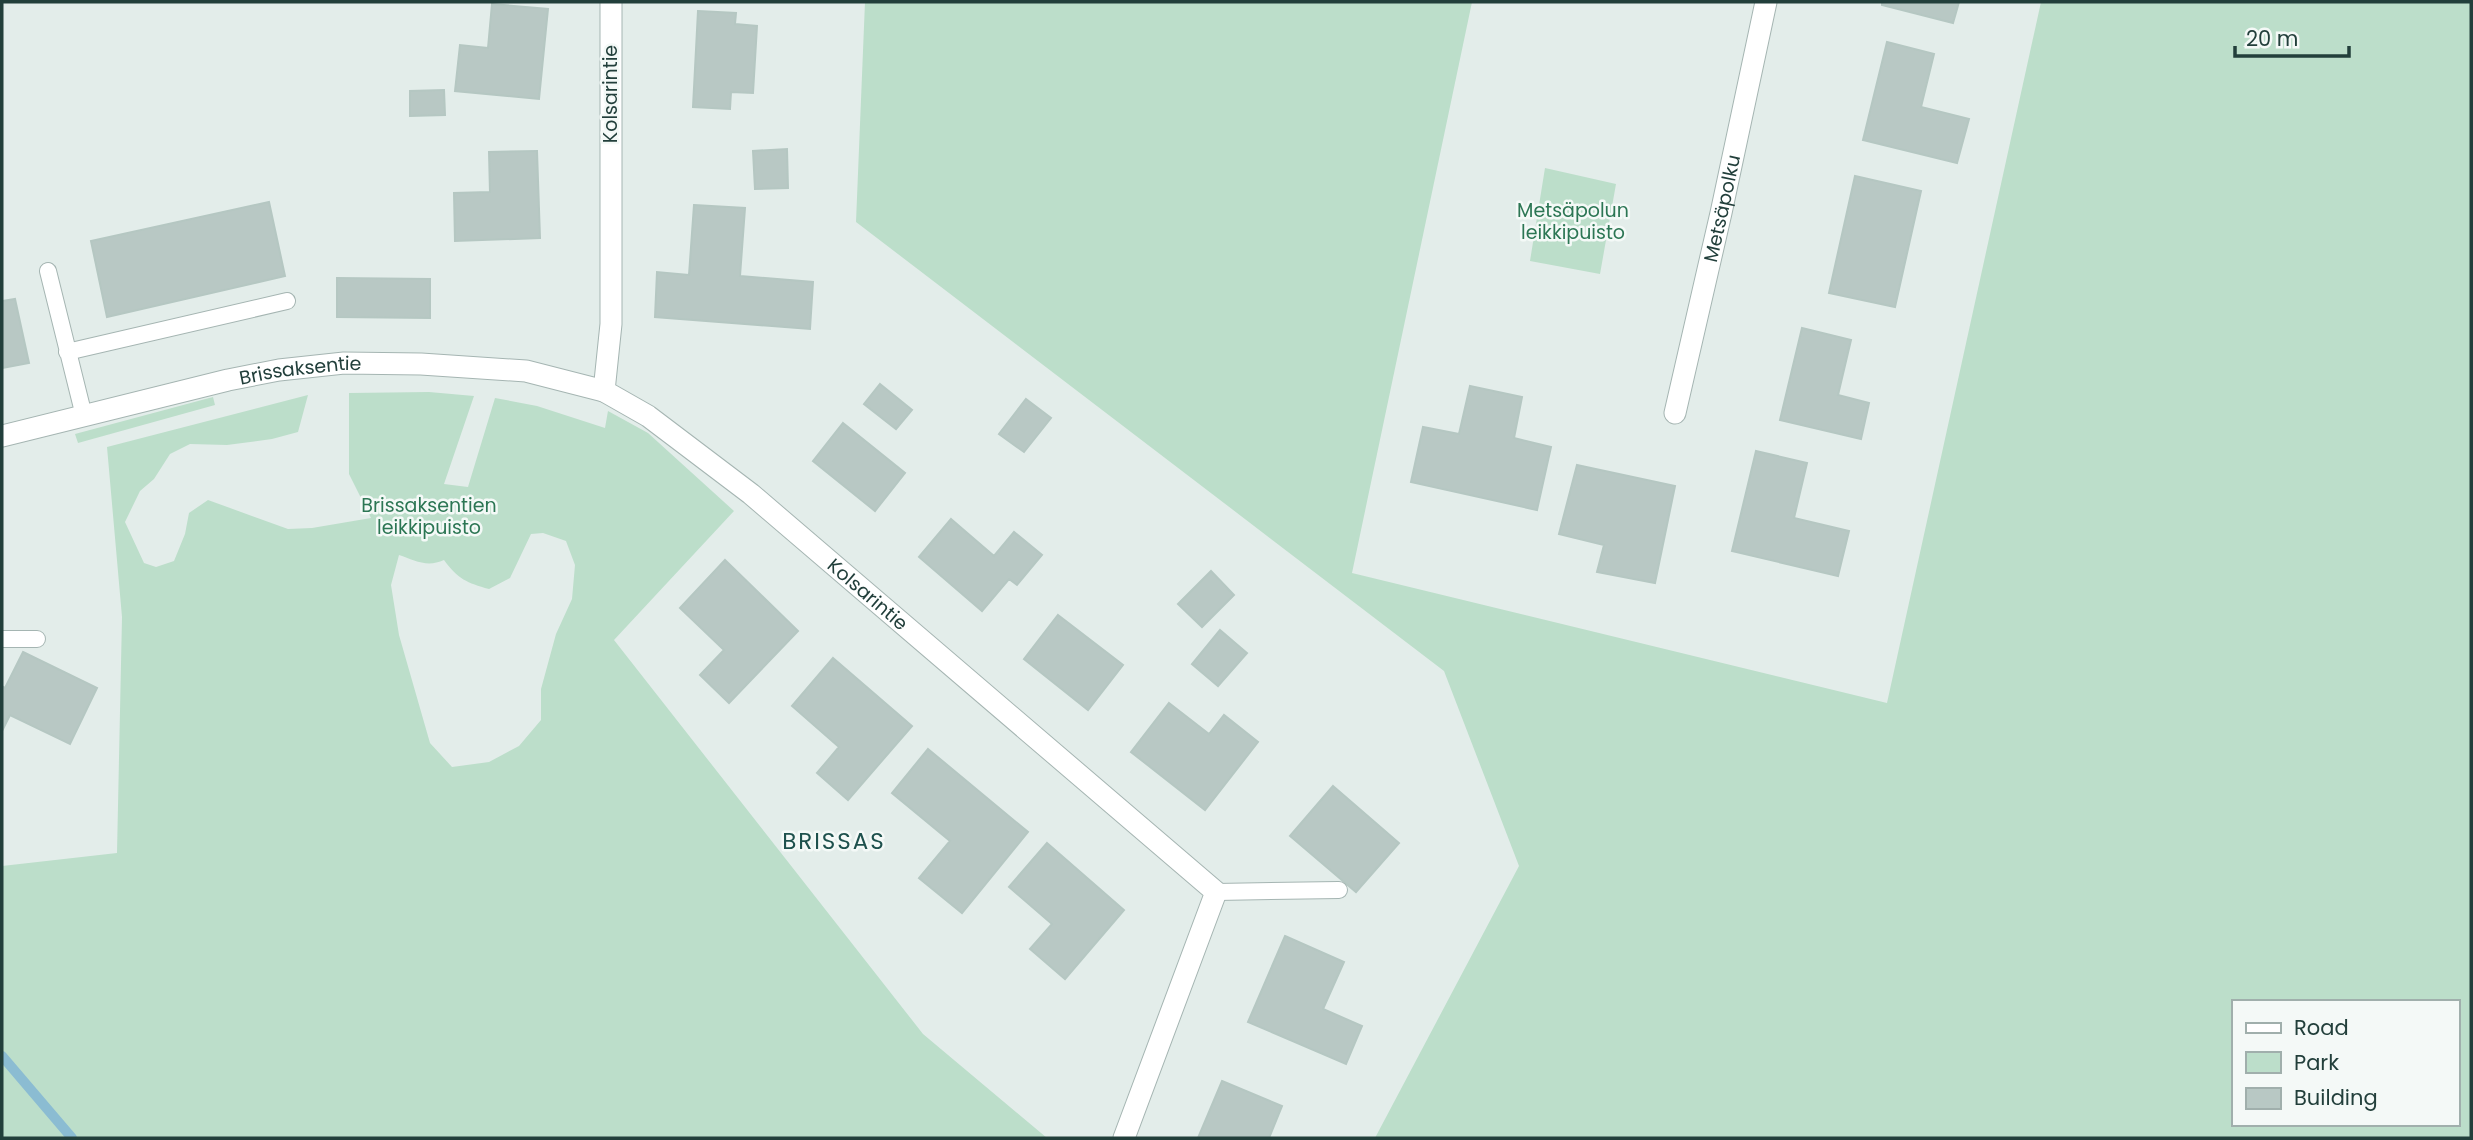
<svg xmlns="http://www.w3.org/2000/svg" width="2473" height="1140" font-family="Poppins,sans-serif">
<style>
.green{fill:#bcdeca;fill-rule:evenodd}
.lines{fill:none;stroke-linecap:round;stroke-linejoin:round}
.stream{stroke:#8bbcd2;stroke-width:10}
.building{fill:#b8c8c4;stroke:#b5c7c2;stroke-width:2}
.lane-casing{stroke:#a5b5b2;stroke-width:18}
.street-casing{stroke:#a5b5b2;stroke-width:23}
.lane{stroke:#fff;stroke-width:16}
.street{stroke:#fff;stroke-width:21}
.labels{text-anchor:middle;dominant-baseline:central;stroke-width:5;stroke-linejoin:round;paint-order:stroke}
.street-label{font-size:19px;fill:#223f3b;stroke:#f4f9f7}
.park-label{font-size:19px;fill:#2c7654;stroke:#f4f9f7}
.quarter-label{font-size:23px;letter-spacing:2px;fill:#1e514d;stroke:#f4f9f7}
</style>
<rect width="100%" height="100%" fill="#e3edea"/>
<!-- green -->
<path class="green" d="M 865,2 L 1472,2 L 1352,573 L 1887,703 L 2041,2 L 2471,2 L 2471,1138 L 1375,1138 L 1519,866 L 1444,671 L 856,222 ZM 2233,1002 L 2457,1002 L 2457,1124 L 2233,1124 Z
M 1545,168 L 1616,184 L 1600,274 L 1530,261 Z
M 429,392 L 474,396 L 444,484 L 468,487 L 495,398 L 537,406 L 605,428 L 608,411 L 648,433 L 734,511 L 614,640 L 923,1034 L 1047,1138 L 2,1138 L 2,866 L 117,853 L 122,617 L 107,447 L 308,395 L 298,432 L 272,439 L 227,445 L 190,444 L 170,454 L 154,479 L 140,491 L 125,522 L 144,563 L 156,567 L 174,561 L 185,534 L 189,513 L 208,500 L 288,529 L 312,528 L 371,518 L 349,474 L 349,393 ZM 543,533 L 566,541 L 575,565 L 572,599 L 556,634 L 541,689 L 541,720 L 519,746 L 489,762 L 452,767 L 430,743 L 399,635 L 391,585 L 399,555 C 414,560 427,568 444,560 C 458,579 467,583 489,589 L 510,578 L 531,534 Z
M 213,397 L 215,405 L 78,443 L 75,434 Z"/>
<g class="lines">
<!-- stream -->
<path class="stream" d="M 2,1056 L 72,1138"/>
</g>
<!-- building -->
<path class="building" d="M 1882,2 L 1959,2 L 1953,23 L 1882,5 Z
M 492,4 L 548,9 L 539,99 L 455,91 L 460,45 L 488,48 Z
M 698,11 L 736,13 L 735,24 L 757,26 L 753,93 L 731,92 L 730,109 L 693,107 Z
M 1887,42 L 1934,54 L 1921,107 L 1969,119 L 1957,163 L 1863,140 Z
M 444,90 L 445,115 L 410,116 L 410,91 Z
M 787,149 L 788,188 L 755,189 L 753,151 Z
M 537,151 L 540,238 L 455,241 L 454,193 L 490,192 L 489,152 Z
M 1855,176 L 1921,191 L 1895,307 L 1829,293 Z
M 269,202 L 285,276 L 107,317 L 91,241 Z
M 694,205 L 745,208 L 740,276 L 813,282 L 810,329 L 655,317 L 657,272 L 689,275 Z
M 337,278 L 430,279 L 430,318 L 337,317 Z
M 15,299 L 29,363 L 2,368 L 2,301 Z
M 1802,328 L 1851,340 L 1838,395 L 1869,403 L 1861,439 L 1780,420 Z
M 880,384 L 912,410 L 896,429 L 864,404 Z
M 1470,386 L 1522,397 L 1514,438 L 1551,447 L 1537,510 L 1411,482 L 1423,427 L 1459,434 Z
M 1026,399 L 1051,418 L 1024,452 L 999,434 Z
M 843,423 L 905,473 L 875,511 L 813,461 Z
M 1756,451 L 1807,463 L 1794,518 L 1849,531 L 1838,576 L 1732,551 Z
M 1577,465 L 1675,486 L 1655,583 L 1597,572 L 1604,545 L 1559,534 Z
M 951,519 L 994,556 L 1014,532 L 1042,555 L 1017,585 L 1009,579 L 982,611 L 919,557 Z
M 725,560 L 798,631 L 729,703 L 700,675 L 724,650 L 680,608 Z
M 1211,571 L 1234,595 L 1202,627 L 1178,604 Z
M 1058,615 L 1123,665 L 1088,710 L 1024,659 Z
M 1220,630 L 1247,653 L 1218,686 L 1192,664 Z
M 23,652 L 97,688 L 70,744 L 10,715 L 2,731 L 2,686 L 5,688 Z
M 833,658 L 912,726 L 848,800 L 817,773 L 839,747 L 792,706 Z
M 1169,703 L 1209,734 L 1224,715 L 1258,742 L 1205,810 L 1131,752 Z
M 928,749 L 1028,832 L 962,913 L 919,878 L 950,841 L 892,793 Z
M 1333,786 L 1399,843 L 1356,892 L 1290,836 Z
M 1047,843 L 1124,910 L 1065,979 L 1030,949 L 1052,924 L 1009,887 Z
M 1285,936 L 1344,962 L 1323,1009 L 1362,1026 L 1346,1064 L 1248,1022 Z
M 1222,1081 L 1282,1106 L 1269,1138 L 1198,1138 Z"/>
<g class="lines">
<defs>
<path id="lane" d="M 48,271 L 84,416
M 67,352 L 287,301
M 2,639 L 37,639
M 1216,892 L 1339,890"/>
<g id="street">
<path id="s1" d="M 611,2 L 611,324 L 604,391 L 648,416 L 751,494 L 1216,892 L 1124,1138"/>
<path id="s2" d="M 1675,413 L 1721,213 L 1766,2"/>
<path id="s3" d="M 2,436 L 228,380 L 279,370 L 344,363 L 421,364 L 526,371 L 604,391"/>
</g>
</defs>
<!-- lane casing -->
<use href="#lane" class="lane-casing"/>
<!-- street casing -->
<use href="#street" class="street-casing"/>
<!-- lane -->
<use href="#lane" class="lane"/>
<!-- street -->
<use href="#street" class="street"/>
</g>
<g class="labels">
<!-- street labels -->
<g class="street-label">
<text transform="translate(610 94) rotate(-90)">Kolsarintie</text>
<text stroke="none"><textPath href="#s2" startOffset="210">Metsäpolku</textPath></text>
<text stroke="none"><textPath href="#s3" startOffset="306">Brissaksentie</textPath></text>
<text stroke="none"><textPath href="#s1" startOffset="723">Kolsarintie</textPath></text>
</g>
<!-- park labels -->
<g class="park-label">
<text x="1573" y="210">Metsäpolun<tspan x="1573" dy="22">leikkipuisto</tspan></text>
<text x="429" y="505">Brissaksentien<tspan x="429" dy="22">leikkipuisto</tspan></text>
</g>
<!-- quarter labels -->
<g class="quarter-label">
<text x="834" y="841">BRISSAS</text>
</g>
</g>
<!-- border -->
<rect width="2473" height="1140" fill="none" stroke="#223f3b" stroke-width="7"/>
<!-- legend -->
<rect x="2232" y="1000" width="228" height="126" fill="#f4f9f7" stroke="#a0afac" stroke-width="2"/>
<rect x="2246" y="1023" width="35" height="10" fill="#ffffff" stroke="#a0afac" stroke-width="2"/>
<text x="2294" y="1035" font-size="21" fill="#223f3b">Road</text>
<rect x="2246" y="1052" width="35" height="21" fill="#bcdeca" stroke="#a0afac" stroke-width="2"/>
<text x="2294" y="1070" font-size="21" fill="#223f3b">Park</text>
<rect x="2246" y="1088" width="35" height="21" fill="#b8c8c4" stroke="#a0afac" stroke-width="2"/>
<text x="2294" y="1105" font-size="21" fill="#223f3b">Building</text>
<!-- scale -->
<path d="M2235 46v10h114v-10" fill="none" stroke="#223f3b" stroke-width="3.5"/>
<text x="2246" y="46" font-size="21" fill="#223f3b" stroke="#f4f9f7" stroke-width="5" paint-order="stroke">20 m</text>
</svg>
